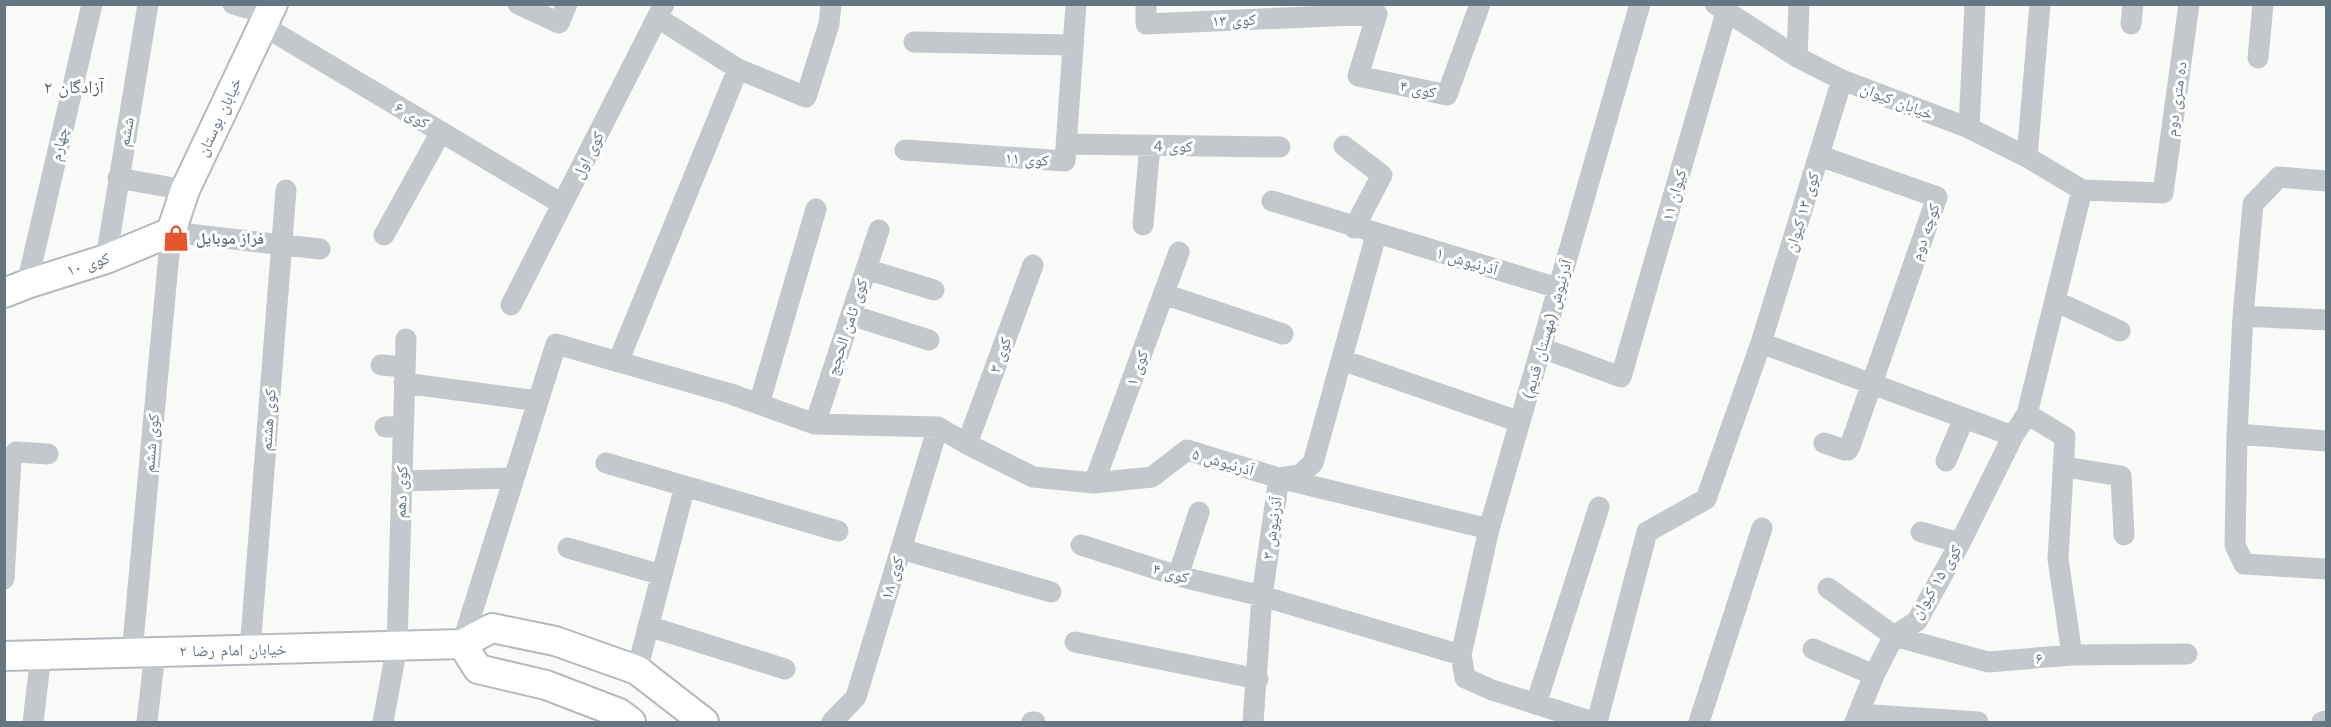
<svg xmlns="http://www.w3.org/2000/svg" width="2331" height="727" font-family="'Work Sans','Noto Naskh Arabic',sans-serif">
<style>
.lines{fill:none;stroke-linecap:round;stroke-linejoin:round}
.secondary-casing{stroke:#b3babf;stroke-width:32}
.street{stroke:#c3c8cc;stroke-width:21}
.secondary{stroke:#fff;stroke-width:28}
.labels{text-anchor:middle;dominant-baseline:central;stroke-width:6;stroke-linejoin:round;paint-order:stroke}
.street-label{font-size:16px;fill:#657683;stroke:#fff}
.poi-label{font-size:16px;font-weight:bold;fill:#657683;stroke:#fff;text-anchor:start}
.neighbourhood-label{font-size:18px;fill:#57646e;stroke:#fff}
</style>
<rect width="100%" height="100%" fill="#fafaf8"/>
<g class="lines">
<defs>
<path id="secondary" d="M 4,293 L 27,284 L 106,259 L 171,232 L 185,190 L 273,4
M 462,644 L 478,669 L 546,685 L 619,713 L 631,722
M 4,656 L 462,644 L 492,628 L 555,641 L 637,670 L 704,722"/>
</defs>
<!-- secondary casing -->
<use href="#secondary" class="secondary-casing"/>
<!-- street -->
<path class="street" d="M 233,4 L 268,14
M 518,4 L 559,23 L 567,4
M 1146,4 L 1146,24 L 1377,14 L 1358,76 L 1447,95 L 1480,4
M 1715,4 L 1797,57 L 1842,80 L 1969,128 L 2027,157 L 2082,190 L 2163,193 L 2189,4
M 2131,24 L 2133,4
M 262,25 L 562,204
M 914,42 L 1073,45
M 1797,57 L 1799,4
M 2258,58 L 2263,4
M 738,69 L 806,97 L 829,24 L 831,4
M 1969,128 L 1975,4
M 1066,144 L 1280,147
M 1344,146 L 1382,175 L 1354,228
M 905,150 L 1065,161 L 1076,4
M 1820,156 L 1937,197 L 1850,446 L 1848,450 L 1845,450 L 1824,443
M 2027,157 L 2040,4
M 118,178 L 185,190
M 2326,181 L 2279,177 L 2253,204 L 2243,316 L 2237,434 L 2235,545 L 2244,564 L 2326,569
M 1272,201 L 1558,288
M 1143,225 L 1150,145
M 384,235 L 441,132
M 106,259 L 148,4
M 866,269 L 934,290
M 27,284 L 92,4
M 1164,294 L 1283,334
M 2055,301 L 2120,331
M 511,305 L 664,4
M 851,315 L 929,340
M 2243,316 L 2326,320
M 1761,343 L 2013,436
M 1542,348 L 1621,377 L 1726,13
M 1342,360 L 1520,422
M 618,362 L 738,69 L 658,18
M 381,365 L 405,367
M 404,383 L 538,401
M 759,404 L 816,209
M 2027,414 L 2065,437 L 2058,559 L 2072,655
M 815,424 L 879,230
M 385,427 L 403,426
M 2237,434 L 2326,441
M 967,444 L 1033,265
M 1946,461 L 1964,418
M 606,463 L 838,531
M 2065,467 L 2121,476 L 2124,535
M 402,481 L 514,478
M 1094,483 L 1179,252
M 1921,532 L 1960,543
M 1081,545 L 1178,576 L 1262,596 L 1461,655
M 568,548 L 662,575
M 901,549 L 1051,592
M 1178,576 L 1199,512
M 4,579 L 11,459 L 16,452 L 48,454
M 1828,588 L 1894,636 L 1988,662 L 2072,655 L 2187,654
M 648,626 L 785,669
M 1075,642 L 1258,679
M 462,644 L 556,344 L 731,394 L 815,424 L 938,427 L 967,444 L 1033,477 L 1094,483 L 1152,477 L 1187,450 L 1279,478 L 1489,529
M 1813,649 L 1874,675
M 250,650 L 286,190
M 132,653 L 171,232 L 320,249
M 637,670 L 685,486
M 1536,704 L 1599,507
M 1858,714 L 1978,722
M 33,722 L 41,655
M 147,722 L 155,652
M 383,722 L 397,646 L 406,339
M 832,722 L 856,697 L 938,427
M 1032,722 L 1035,722
M 1253,722 L 1262,596 L 1279,478 L 1300,475 L 1313,463 L 1376,235
M 1593,722 L 1492,690 L 1465,678 L 1461,655 L 1489,529 L 1640,4
M 1597,722 L 1647,532 L 1706,499 L 1761,343 L 1842,80
M 1699,722 L 1762,528
M 1855,722 L 1874,675 L 1894,636 L 1917,621 L 1960,543 L 2013,436 L 2027,414 L 2082,190
M 2322,722 L 2326,721"/>
<!-- secondary -->
<use href="#secondary" class="secondary"/>
</g>
<!-- icons -->
<defs>
<symbol id="shop-bare" viewBox="-9 -9 18 18"><path d="M-5-2.5h2.3a2.7 3.5 0 0 1 5.4 0H5L5.5 6h-11ZM-1.5-2.5h3a1.5 2.3 0 0 0-3 0Z" fill="#e4572e" stroke="#fff" stroke-width="2.5" paint-order="stroke"/></symbol>
</defs>
<g fill-rule="evenodd">
<use href="#shop-bare" x="157" y="219" width="38" height="38"/>
</g>
<g class="labels">
<!-- street labels -->
<g class="street-label">
<text transform="translate(1234 20) rotate(-2)">کوی ۱۳</text>
<text transform="translate(1418 89) rotate(12)">کوی ۴</text>
<text transform="translate(2176 99) rotate(-82)">ده متری دوم</text>
<text transform="translate(1897 101) rotate(21)">خیابان کیوان</text>
<text transform="translate(412 115) rotate(31)">کوی ۶</text>
<text transform="translate(219 117) rotate(-65)">خیابان بوستان</text>
<text transform="translate(126 132) rotate(-80)">ششم</text>
<text transform="translate(59 144) rotate(-77)">چهارم</text>
<text transform="translate(1173 146) rotate(1)">کوی 4</text>
<text transform="translate(588 155) rotate(-63)">کوی اول</text>
<text transform="translate(1027 159) rotate(4)">کوی ۱۱</text>
<text transform="translate(1674 195) rotate(-74)">کیوان ۱۱</text>
<text transform="translate(1802 212) rotate(-73)">کوی ۱۳ کیوان</text>
<text transform="translate(1925 232) rotate(-71)">کوچه دوم</text>
<text transform="translate(1467 261) rotate(16)">آذرنیوش ۱</text>
<text transform="translate(88 264) rotate(-18)">کوی ۱۰</text>
<text transform="translate(847 327) rotate(-72)">کوی ثامن الحجج</text>
<text transform="translate(1547 329) rotate(-74)">آذرنیوش (مهستان قدیم)</text>
<text transform="translate(1000 355) rotate(-70)">کوی ۳</text>
<text transform="translate(1137 368) rotate(-70)">کوی ۱</text>
<text transform="translate(268 420) rotate(-86)">کوی هشتم</text>
<text transform="translate(151 443) rotate(-85)">کوی ششم</text>
<text transform="translate(1223 462) rotate(16)">آذرنیوش ۵</text>
<text transform="translate(401 492) rotate(-88)">کوی دهم</text>
<text transform="translate(1272 528) rotate(-82)">آذرنیوش ۳</text>
<text transform="translate(1171 573) rotate(16)">کوی ۴</text>
<text transform="translate(892 578) rotate(-73)">کوی ۱۸</text>
<text transform="translate(1936 582) rotate(-59)">کوی ۱۵ کیوان</text>
<text transform="translate(233 650) rotate(-1)">خیابان امام رضا ۲</text>
<text transform="translate(2039 658) rotate(-5)">۶</text>
</g>
<!-- poi labels -->
<g class="poi-label">
<text x="196" y="238">فراز موبایل</text>
</g>
<!-- neighbourhood labels -->
<g class="neighbourhood-label">
<text x="74" y="86">آزادگان ۲</text>
</g>
</g>
<!-- border -->
<rect width="2331" height="727" fill="none" stroke="#657683" stroke-width="12"/>
</svg>
